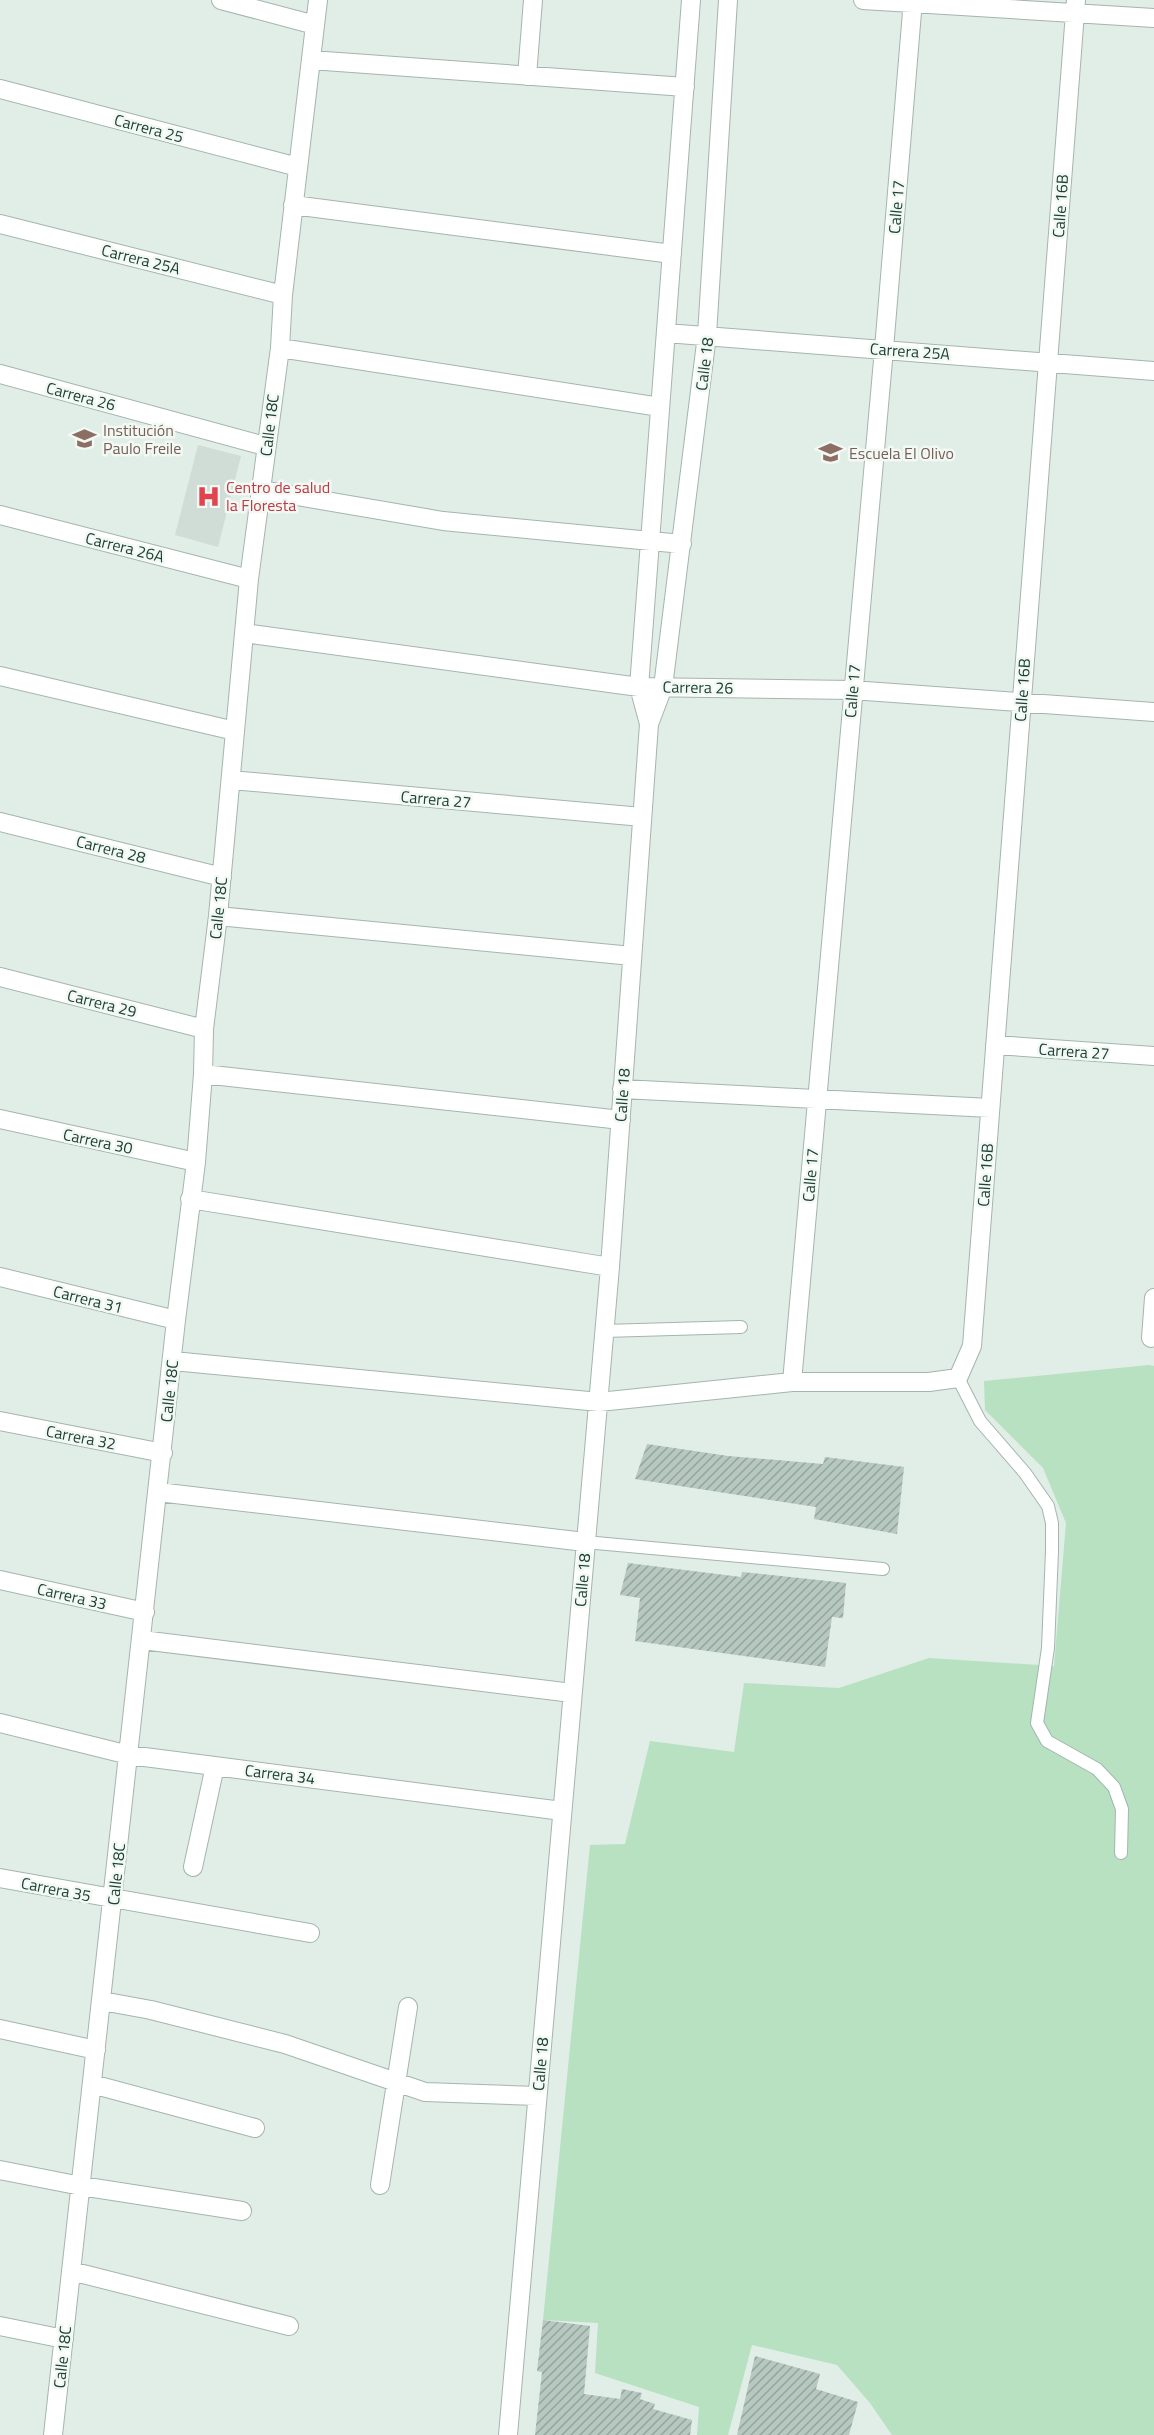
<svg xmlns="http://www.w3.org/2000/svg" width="1154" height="2435" font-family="'Titillium Web',sans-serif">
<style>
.built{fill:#cfddd6}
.park{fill:#b7e1c1}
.building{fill:url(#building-hatch)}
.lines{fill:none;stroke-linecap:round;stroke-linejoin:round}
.service-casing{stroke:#a3b6ae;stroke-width:14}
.minor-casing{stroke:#a3b6ae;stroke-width:20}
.service{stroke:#fff;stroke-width:12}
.minor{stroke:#fff;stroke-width:18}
.labels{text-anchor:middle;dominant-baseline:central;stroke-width:5;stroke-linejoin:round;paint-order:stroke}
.street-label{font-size:16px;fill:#1f4036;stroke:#f2f9f5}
.education-label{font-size:16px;fill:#785e54;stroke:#f2f9f5;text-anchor:start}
.health-label{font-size:16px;fill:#be3a42;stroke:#f2f9f5;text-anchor:start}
</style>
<defs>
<pattern id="building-hatch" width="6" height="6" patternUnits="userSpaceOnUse" patternTransform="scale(1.5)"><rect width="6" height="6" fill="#b6c8c0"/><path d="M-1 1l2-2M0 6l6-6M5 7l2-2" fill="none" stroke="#93a49d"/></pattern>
</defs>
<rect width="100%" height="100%" fill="#e1ede7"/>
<!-- built -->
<path class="built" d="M 198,445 L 241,456 L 218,547 L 175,535 Z"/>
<!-- park -->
<path class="park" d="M 1149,1365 L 1154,1366 L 1154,2435 L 892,2435 L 870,2403 L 837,2365 L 752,2345 L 728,2435 L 697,2435 L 699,2407 L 595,2373 L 598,2323 L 543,2320 L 590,1845 L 625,1844 L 650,1741 L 734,1752 L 744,1683 L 839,1688 L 929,1658 L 1054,1666 L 1066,1523 L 1043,1468 L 985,1410 L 984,1381 Z"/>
<!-- building -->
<path class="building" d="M 647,1444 L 728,1456 L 823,1464 L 825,1457 L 904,1467 L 897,1534 L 814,1519 L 816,1507 L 635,1479 Z
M 628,1563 L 741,1577 L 742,1572 L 846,1583 L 843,1618 L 832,1617 L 825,1667 L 635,1641 L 640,1598 L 620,1595 Z
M 543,2320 L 590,2326 L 584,2394 L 620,2399 L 622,2389 L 642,2393 L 640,2399 L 655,2404 L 653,2409 L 692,2420 L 690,2435 L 535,2435 L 542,2372 L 537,2371 Z
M 755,2356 L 820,2374 L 816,2389 L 858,2402 L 849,2435 L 737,2435 Z"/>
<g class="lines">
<defs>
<path id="service" d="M 604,1331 L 741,1327
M 958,1378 L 980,1421 L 1025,1473 L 1048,1506 L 1052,1523 L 1052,1551 L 1048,1648 L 1037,1723 L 1047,1741 L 1097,1769 L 1114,1787 L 1122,1809 L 1121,1853
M 585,1542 L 883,1569"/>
<path id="minor" d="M 221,0 L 315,25
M 863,0 L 1154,18
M 311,60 L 685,87
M 527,76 L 533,0
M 0,89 L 298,167
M 293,205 L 672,254
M 0,224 L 283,295
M 666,333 L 1154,371
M 280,348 L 660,407
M 0,374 L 265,446
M 262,490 L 443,521 L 682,544
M 0,515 L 249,579
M 244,633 L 639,687 L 852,690 L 1154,712
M 0,676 L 235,731
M 649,724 L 639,687 L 691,0
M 231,780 L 642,817
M 0,822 L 222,877
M 218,916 L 632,956
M 0,977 L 204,1029
M 995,1045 L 1154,1056
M 203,1074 L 621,1120
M 622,1089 L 990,1108
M 0,1119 L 196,1162
M 190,1199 L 610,1267
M 0,1277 L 176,1320
M 1151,1338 L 1154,1298
M 173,1361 L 599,1402 L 792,1382 L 929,1382 L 958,1378 L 972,1346 L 1076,0
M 792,1382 L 884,349 L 913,0
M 0,1421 L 163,1453
M 158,1492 L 585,1542
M 0,1580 L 145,1612
M 142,1640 L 572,1693
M 0,1723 L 129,1755 L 562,1811
M 193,1867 L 215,1766
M 0,1878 L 310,1933
M 102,2001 L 151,2010 L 285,2044 L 425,2092 L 537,2096
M 0,2029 L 96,2050
M 92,2084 L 255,2128
M 0,2170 L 81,2186 L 242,2211
M 380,2185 L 408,2007
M 71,2271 L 289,2326
M 0,2326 L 64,2339
M 53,2435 L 176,1320 L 196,1162 L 203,1074 L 204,1029 L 218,916 L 249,579 L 280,348 L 283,295 L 318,0
M 508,2435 L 610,1267 L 649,724 L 663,687 L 707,335 L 728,0"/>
</defs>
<!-- service casing -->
<use href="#service" class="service-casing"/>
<!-- minor casing -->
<use href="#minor" class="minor-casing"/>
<!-- service -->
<use href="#service" class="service"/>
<!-- minor -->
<use href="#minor" class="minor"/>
</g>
<!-- icons -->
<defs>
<symbol id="school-bare" viewBox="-9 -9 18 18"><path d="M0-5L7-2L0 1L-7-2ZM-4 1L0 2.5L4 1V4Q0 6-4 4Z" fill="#8d6e63" stroke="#f2f9f5" stroke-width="2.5" paint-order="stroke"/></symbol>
<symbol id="hospital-bare" viewBox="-9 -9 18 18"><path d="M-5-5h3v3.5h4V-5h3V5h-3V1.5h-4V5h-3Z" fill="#e0444e" stroke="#f2f9f5" stroke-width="2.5" paint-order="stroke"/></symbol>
</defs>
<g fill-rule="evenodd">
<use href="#school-bare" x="68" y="422" width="33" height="33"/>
<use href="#school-bare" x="814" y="436" width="33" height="33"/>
<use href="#hospital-bare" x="192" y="480" width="33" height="33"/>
</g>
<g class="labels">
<!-- street labels -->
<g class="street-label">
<text transform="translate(149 128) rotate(15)">Carrera 25</text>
<text transform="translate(1060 206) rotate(-86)">Calle 16B</text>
<text transform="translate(896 207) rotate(-85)">Calle 17</text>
<text transform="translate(141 259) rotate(14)">Carrera 25A</text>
<text transform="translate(910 351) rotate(4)">Carrera 25A</text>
<text transform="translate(704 364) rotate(-83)">Calle 18</text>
<text transform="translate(81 396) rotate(15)">Carrera 26</text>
<text transform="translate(269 425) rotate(-83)">Calle 18C</text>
<text transform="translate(125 547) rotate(14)">Carrera 26A</text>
<text transform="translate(698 687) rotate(1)">Carrera 26</text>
<text transform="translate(1022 690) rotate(-86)">Calle 16B</text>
<text transform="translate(852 691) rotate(-85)">Calle 17</text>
<text transform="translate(436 799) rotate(5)">Carrera 27</text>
<text transform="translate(111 849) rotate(14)">Carrera 28</text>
<text transform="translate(218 908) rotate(-84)">Calle 18C</text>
<text transform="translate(102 1003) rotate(14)">Carrera 29</text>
<text transform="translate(1074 1051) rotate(4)">Carrera 27</text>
<text transform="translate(622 1095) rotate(-86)">Calle 18</text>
<text transform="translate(98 1141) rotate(12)">Carrera 30</text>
<text transform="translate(810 1175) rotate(-85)">Calle 17</text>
<text transform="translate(985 1175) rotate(-86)">Calle 16B</text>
<text transform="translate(88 1299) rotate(14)">Carrera 31</text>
<text transform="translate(169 1391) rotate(-84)">Calle 18C</text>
<text transform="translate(81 1437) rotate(11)">Carrera 32</text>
<text transform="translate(582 1580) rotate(-85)">Calle 18</text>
<text transform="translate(72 1596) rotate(13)">Carrera 33</text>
<text transform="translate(280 1774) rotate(7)">Carrera 34</text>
<text transform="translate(116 1874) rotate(-84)">Calle 18C</text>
<text transform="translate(56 1889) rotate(11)">Carrera 35</text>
<text transform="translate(540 2064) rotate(-85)">Calle 18</text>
<text transform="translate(62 2357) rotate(-84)">Calle 18C</text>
</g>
<!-- education labels -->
<g class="education-label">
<text x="103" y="430">Institución<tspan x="103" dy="18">Paulo Freile</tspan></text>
<text x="849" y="453">Escuela El Olivo</text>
</g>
<!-- health labels -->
<g class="health-label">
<text x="226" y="487">Centro de salud<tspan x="226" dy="18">la Floresta</tspan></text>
</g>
</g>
</svg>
